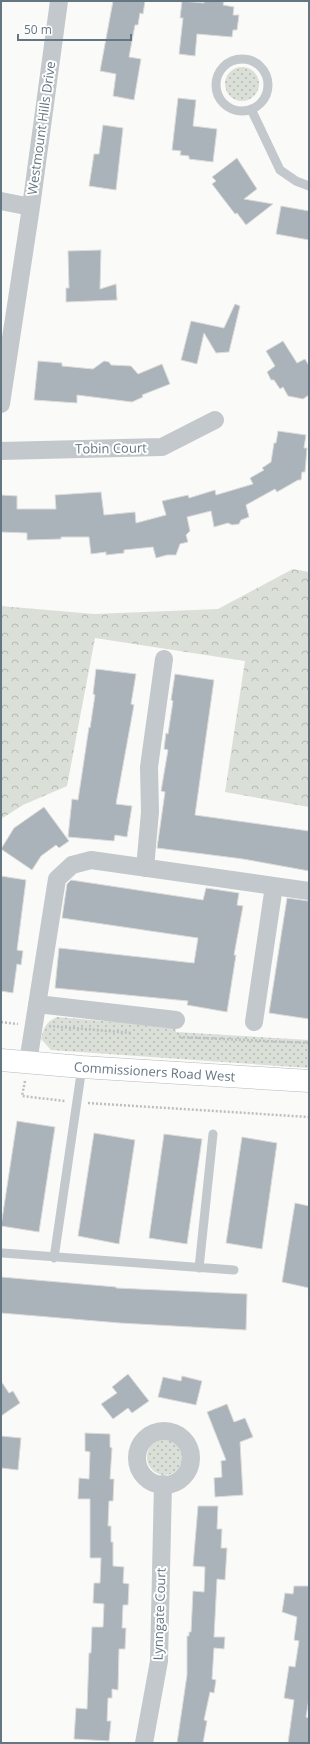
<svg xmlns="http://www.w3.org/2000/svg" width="310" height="1744" font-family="'Open Sans',sans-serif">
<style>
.grass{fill:url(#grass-dots)}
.forest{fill:url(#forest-crowns)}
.building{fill:#aab3b9;stroke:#dcdcda}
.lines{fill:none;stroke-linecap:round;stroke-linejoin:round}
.secondary-casing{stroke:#b3babf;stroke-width:23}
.path{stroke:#bbbfc2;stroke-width:2.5;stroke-dasharray:2 2;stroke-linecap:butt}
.lane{stroke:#c3c8cc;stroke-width:9}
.street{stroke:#c3c8cc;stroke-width:18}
.secondary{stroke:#fff;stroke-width:22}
.labels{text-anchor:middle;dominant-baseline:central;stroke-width:4;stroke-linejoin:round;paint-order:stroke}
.street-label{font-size:13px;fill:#657683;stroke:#fff}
</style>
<defs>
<pattern id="grass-dots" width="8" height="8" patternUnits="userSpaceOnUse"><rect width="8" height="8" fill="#dadfd7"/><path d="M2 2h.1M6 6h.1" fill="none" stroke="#b4b9b4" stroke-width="1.8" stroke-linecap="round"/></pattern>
<pattern id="forest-crowns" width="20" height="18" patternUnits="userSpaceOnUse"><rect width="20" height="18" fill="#dadfd7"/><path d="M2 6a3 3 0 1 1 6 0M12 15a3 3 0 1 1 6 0" fill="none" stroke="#b4b9b4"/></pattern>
</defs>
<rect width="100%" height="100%" fill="#fafaf8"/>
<!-- grass -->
<path class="grass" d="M225 84a17 17 0 1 1 34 0a17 17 0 1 1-34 0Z
M 57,1017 L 175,1027 L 176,1032 L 309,1040 L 309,1068 L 51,1050 L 41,1039 C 44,1027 46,1022 57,1017 Z
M147 1457a18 18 0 1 1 36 0a18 18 0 1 1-36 0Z"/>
<!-- forest -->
<path class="forest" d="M 293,569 L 309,572 L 309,807 L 225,792 L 245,661 L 95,638 L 67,786 L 23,805 L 1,819 L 1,606 L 94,614 L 218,609 Z"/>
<!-- building -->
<path class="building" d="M 113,1 L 145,1 L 143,14 L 140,13 L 138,25 L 135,25 L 129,57 L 141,59 L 134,100 L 113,96 L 116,74 L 100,71 Z
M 182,1 L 204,3 L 204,1 L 217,1 L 224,2 L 223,5 L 234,7 L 233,15 L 239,15 L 237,30 L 233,30 L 232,37 L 197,34 L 195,56 L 179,54 L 183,18 L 180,18 Z
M 178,98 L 196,100 L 193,126 L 217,129 L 213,162 L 189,159 L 189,156 L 180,155 L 181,151 L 172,150 Z
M 103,125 L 123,128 L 116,190 L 89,186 L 94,154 L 99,154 Z
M 237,158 L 257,189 L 244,199 L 273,204 L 246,225 L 237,213 L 235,214 L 212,184 L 216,181 L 212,177 Z
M 281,206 L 309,211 L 309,240 L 276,234 Z
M 101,250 L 100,289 L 116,284 L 117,300 L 66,302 L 66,288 L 69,288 L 68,251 Z
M 235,304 L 240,306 L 229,352 L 216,353 L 204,333 L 197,364 L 181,360 L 191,321 L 224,328 Z
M 283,341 L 297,363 L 305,359 L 309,366 L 309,395 L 303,399 L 288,396 L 283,387 L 280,389 L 274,380 L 271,380 L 267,372 L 275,366 L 266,351 Z
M 38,361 L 62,363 L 62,366 L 93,369 L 104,361 L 109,362 L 111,365 L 131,366 L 138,374 L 162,364 L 170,384 L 142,395 L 143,397 L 132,402 L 77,395 L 77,403 L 34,400 Z
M 278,431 L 306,435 L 304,448 L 307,448 L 305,472 L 302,472 L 301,480 L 298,480 L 277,492 L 275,489 L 246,505 L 249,517 L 241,520 L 239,524 L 232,525 L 228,523 L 214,527 L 211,511 L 187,517 L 190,531 L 186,535 L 188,542 L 180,544 L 176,555 L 167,555 L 156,558 L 153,547 L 124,550 L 124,553 L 106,555 L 106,552 L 91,554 L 89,537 L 61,537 L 61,539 L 27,540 L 27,533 L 1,532 L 1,495 L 17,496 L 17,509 L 56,509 L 55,495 L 101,492 L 104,515 L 135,512 L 136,523 L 166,515 L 162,501 L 188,495 L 189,498 L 215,490 L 216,495 L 253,484 L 250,478 L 264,470 L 262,468 L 271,462 L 274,443 L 276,443 Z
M 96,669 L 136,674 L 131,704 L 134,705 L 116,804 L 132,806 L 127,837 L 115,835 L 114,841 L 68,837 L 72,799 L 78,800 L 89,727 L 90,728 L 95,695 L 93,694 Z
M 175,674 L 214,680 L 195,815 L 309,831 L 309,871 L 243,859 L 157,848 L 165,792 L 161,791 L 168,750 L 164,749 L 166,733 L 168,734 L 173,701 L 171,700 Z
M 44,807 L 69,841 L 59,848 L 56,845 L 41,856 L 32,870 L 1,849 L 14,828 Z
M 1,876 L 26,880 L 17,950 L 23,951 L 21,965 L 17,964 L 13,993 L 1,991 Z
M 71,880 L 203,900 L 206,888 L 239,893 L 237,905 L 243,906 L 234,955 L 236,955 L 227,1012 L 187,1005 L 188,1001 L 55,988 L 59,948 L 194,963 L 198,938 L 62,918 L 67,884 Z
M 287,898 L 309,901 L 309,1019 L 269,1013 Z
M 17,1121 L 55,1127 L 39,1232 L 1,1226 Z
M 94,1133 L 135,1140 L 119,1244 L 78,1236 Z
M 164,1134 L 202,1139 L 187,1244 L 149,1238 Z
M 242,1137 L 277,1143 L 262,1249 L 226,1243 Z
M 295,1203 L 309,1206 L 309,1288 L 282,1282 Z
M 1,1277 L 116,1287 L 116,1288 L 247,1294 L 246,1330 L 120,1323 L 1,1313 Z
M 128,1374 L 149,1401 L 132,1413 L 128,1408 L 113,1419 L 101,1404 L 117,1393 L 112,1387 Z
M 182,1376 L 202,1381 L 196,1405 L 158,1397 L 163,1377 L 181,1381 Z
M 1,1381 L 9,1393 L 13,1391 L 20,1403 L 1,1416 Z
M 227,1404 L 234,1422 L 245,1418 L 253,1437 L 240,1442 L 243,1495 L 215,1497 L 214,1478 L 222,1477 L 221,1461 L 226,1460 L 207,1412 Z
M 85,1433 L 110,1434 L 110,1447 L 112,1448 L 110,1479 L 114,1479 L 113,1501 L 109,1501 L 108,1526 L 111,1526 L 111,1542 L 113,1542 L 113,1566 L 124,1567 L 123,1583 L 129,1584 L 128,1605 L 123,1605 L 122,1628 L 126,1628 L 125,1649 L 119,1649 L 118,1690 L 112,1689 L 112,1698 L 108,1698 L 107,1721 L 111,1721 L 109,1741 L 74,1739 L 76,1708 L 87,1709 L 89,1653 L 91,1653 L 92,1627 L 103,1627 L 104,1604 L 93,1603 L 94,1583 L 100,1583 L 101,1558 L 90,1558 L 90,1499 L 78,1499 L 79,1478 L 89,1479 L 90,1452 L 85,1451 Z
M 1,1436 L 21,1438 L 18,1470 L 1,1468 Z
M 198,1506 L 218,1506 L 217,1529 L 222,1529 L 221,1548 L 227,1548 L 225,1580 L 217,1579 L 214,1637 L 225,1637 L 224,1649 L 214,1648 L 212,1679 L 216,1680 L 214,1693 L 210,1692 L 204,1720 L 207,1721 L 203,1743 L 177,1743 L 187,1675 L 187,1636 L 189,1636 L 189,1632 L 191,1632 L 193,1591 L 204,1592 L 205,1567 L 193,1566 Z
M 294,1586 L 309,1586 L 309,1699 L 306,1717 L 309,1718 L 309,1743 L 288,1743 L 294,1700 L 284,1698 L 289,1666 L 295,1667 L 299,1641 L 294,1640 L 297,1617 L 282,1612 L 285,1593 L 293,1594 Z"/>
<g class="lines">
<defs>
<g id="secondary">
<path id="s1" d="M 1,1060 L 82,1067 L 309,1081"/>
</g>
</defs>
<!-- secondary casing -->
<use href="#secondary" class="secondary-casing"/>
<!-- path -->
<path class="path" d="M 1,1022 L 18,1024
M 49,1026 L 132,1033
M 179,1037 L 309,1043
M 25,1081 L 22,1096 L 65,1101
M 88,1103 L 309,1117"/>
<!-- lane -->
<path class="lane" d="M216 85a26 26 0 1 1 52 0a26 26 0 1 1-52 0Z
M 251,109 L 280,170 L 296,181 L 309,186
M 3,1253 L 234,1270
M 54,1258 L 82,1067
M 199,1268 L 213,1134"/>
<!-- street -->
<path class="street" d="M 1,201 L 31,207
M 1,404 L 31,207 L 59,1
M 1,451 L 162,447 L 215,420
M 145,868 L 150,812 L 149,767 L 164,659
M 37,1004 L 176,1020
M 254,1022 L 274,886
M 28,1062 L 57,879 L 72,865 L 91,860 L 309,891
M137 1458a27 27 0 1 1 54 0a27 27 0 1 1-54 0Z
M 144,1743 L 159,1661 L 163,1484"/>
<!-- secondary -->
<use href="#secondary" class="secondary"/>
</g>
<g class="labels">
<!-- street labels -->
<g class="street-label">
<text transform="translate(41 128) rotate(-82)">Westmount Hills Drive</text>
<text transform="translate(111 448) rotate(-1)">Tobin Court</text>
<text stroke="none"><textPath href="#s1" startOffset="154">Commissioners Road West</textPath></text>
<text transform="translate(159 1614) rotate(-88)">Lynngate Court</text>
</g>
</g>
<!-- border -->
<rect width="310" height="1744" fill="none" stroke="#657683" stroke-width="4"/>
<!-- scale -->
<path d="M18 34v6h113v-6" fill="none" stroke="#657683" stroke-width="2"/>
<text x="24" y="34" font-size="12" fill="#657683" stroke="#ffffff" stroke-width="3" paint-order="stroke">50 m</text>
</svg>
